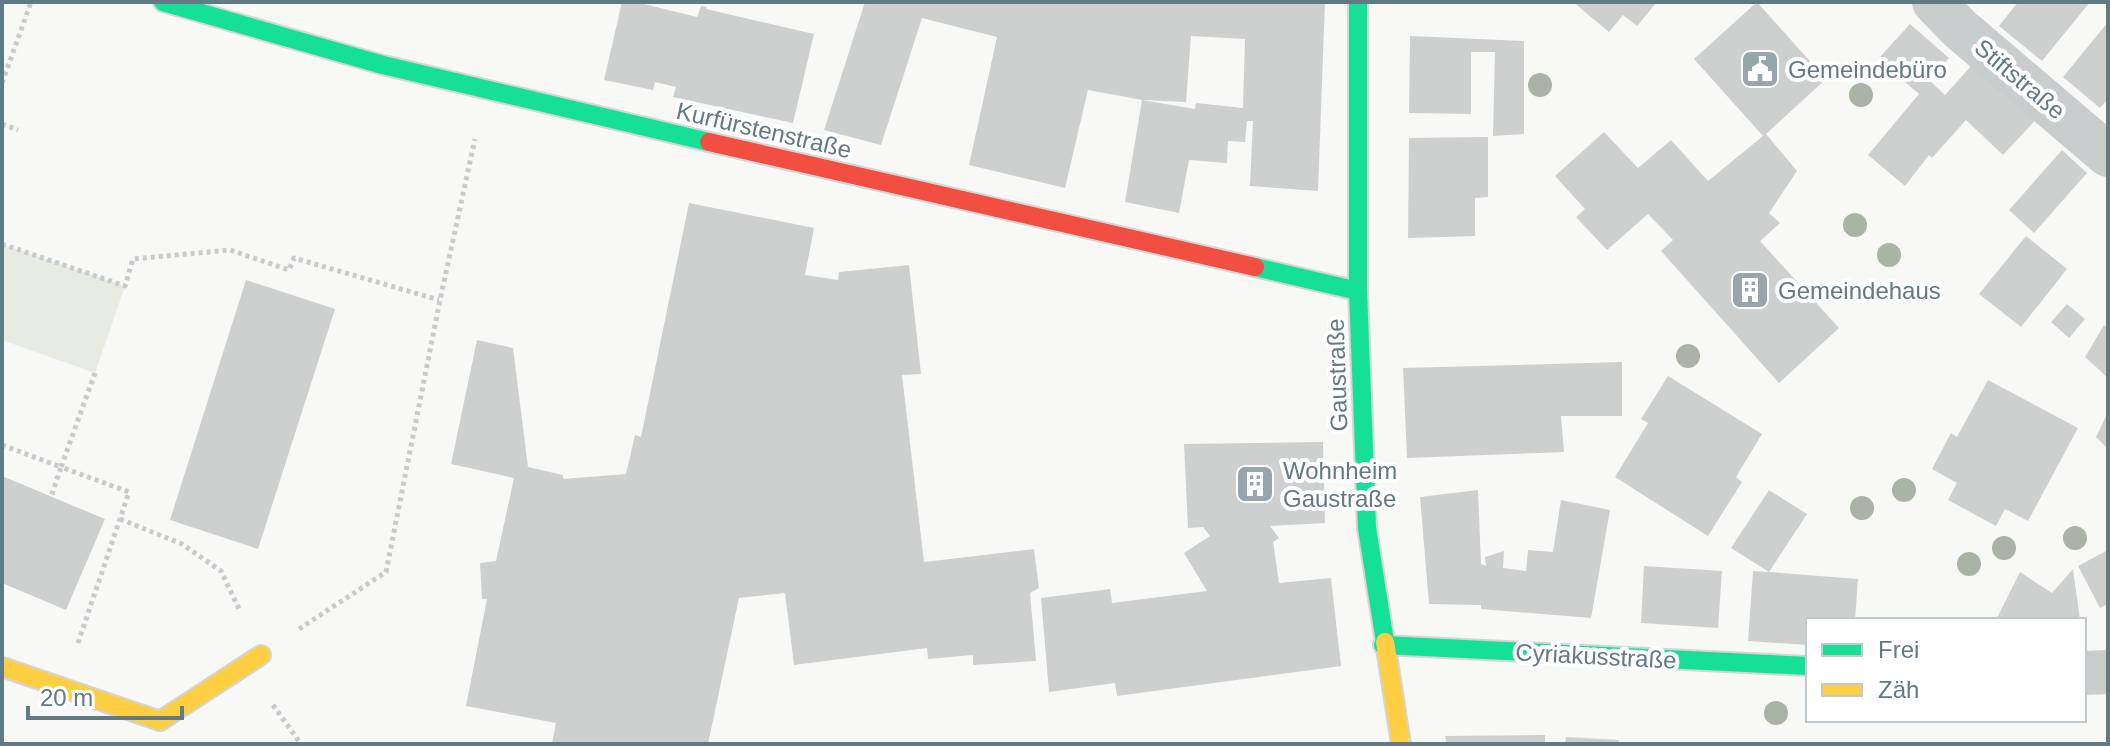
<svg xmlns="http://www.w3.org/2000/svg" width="2110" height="746" font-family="Arial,sans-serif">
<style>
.green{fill:#e8eae4}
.building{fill:#ced0d0}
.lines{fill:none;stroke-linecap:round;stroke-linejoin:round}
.fast-casing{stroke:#d4d5d5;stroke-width:22}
.slow-casing{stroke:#d4d5d5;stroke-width:22}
.jam-casing{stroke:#d4d5d5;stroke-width:22}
.path{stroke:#c8cacb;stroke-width:5;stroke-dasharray:4 4;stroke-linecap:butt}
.street{stroke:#cacdcd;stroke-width:44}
.fast{stroke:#16e098;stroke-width:18}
.slow{stroke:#ffcf43;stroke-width:18}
.jam{stroke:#f24e42;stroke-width:18}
.tree{fill:#aab3a5}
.labels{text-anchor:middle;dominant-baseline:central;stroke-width:8;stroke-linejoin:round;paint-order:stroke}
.poi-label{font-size:24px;fill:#627a83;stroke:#fff;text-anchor:start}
.street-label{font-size:24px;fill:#627a83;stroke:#fff}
</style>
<rect width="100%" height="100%" fill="#f8f8f7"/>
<!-- green -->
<path class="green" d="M 2,244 L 125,286 L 95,373 L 2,340 Z"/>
<!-- building -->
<path class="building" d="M 622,2 L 636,2 L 697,17 L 701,6 L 707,7 L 706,9 L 814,34 L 793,123 L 673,97 L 676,87 L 655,82 L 653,90 L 604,80 Z
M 865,2 L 1325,2 L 1318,191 L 1250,186 L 1253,121 L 1247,121 L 1245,142 L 1228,141 L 1227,163 L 1189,160 L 1179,213 L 1125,202 L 1142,100 L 1195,109 L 1196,103 L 1243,108 L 1245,39 L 1191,36 L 1186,102 L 1142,100 L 1088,90 L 1065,188 L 969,165 L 997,37 L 922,18 L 881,145 L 824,130 Z
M 1573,2 L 1657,2 L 1637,26 L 1623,15 L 1609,32 Z
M 1757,2 L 1826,79 L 1766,134 L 1797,171 L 1769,213 L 1780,223 L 1760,241 L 1839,328 L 1779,383 L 1661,251 L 1673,240 L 1648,214 L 1607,250 L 1576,217 L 1585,209 L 1555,176 L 1604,132 L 1638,168 L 1671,140 L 1708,181 L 1763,136 L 1694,59 Z
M 2018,2 L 2090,2 L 2042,61 L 1999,26 Z
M 2108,22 L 2108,99 L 2100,108 L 2063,77 Z
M 1910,24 L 1949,58 L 1930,81 L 1945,95 L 1981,55 L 2043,112 L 2003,155 L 1966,120 L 1932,158 L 1929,155 L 1905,186 L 1868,155 L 1919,94 L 1878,59 Z
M 1410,36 L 1524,41 L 1524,134 L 1493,136 L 1495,52 L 1471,52 L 1471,114 L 1409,113 Z
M 1488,137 L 1488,197 L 1475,198 L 1475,236 L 1408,238 L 1409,138 Z
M 2062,150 L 2087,173 L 2034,233 L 2009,210 Z
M 689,203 L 814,228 L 805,275 L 838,280 L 839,272 L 909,265 L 921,374 L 902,375 L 924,562 L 1034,549 L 1039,588 L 1030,593 L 1036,661 L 973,665 L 973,655 L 928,659 L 927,648 L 794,665 L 785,593 L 739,598 L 708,744 L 552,744 L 556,723 L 466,706 L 487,599 L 482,599 L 480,563 L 496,561 L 514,478 L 451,464 L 477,340 L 513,348 L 528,467 L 563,475 L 563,479 L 626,474 L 635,435 L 641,437 Z
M 2026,236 L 2067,269 L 2021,327 L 1979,294 Z
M 246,280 L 335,309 L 258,549 L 170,520 Z
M 2067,304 L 2085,319 L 2069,338 L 2051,322 Z
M 2104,325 L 2108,328 L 2108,378 L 2085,357 Z
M 1622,362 L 1622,416 L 1561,416 L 1564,452 L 1407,458 L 1403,368 Z
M 1668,376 L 1762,434 L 1736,477 L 1742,482 L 1708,536 L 1615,477 L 1648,423 L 1641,419 Z
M 1988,380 L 2078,428 L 2028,521 L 2005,509 L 1996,526 L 1948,500 L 1957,483 L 1932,469 L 1951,433 L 1957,437 Z
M 2108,412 L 2108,449 L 2096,437 Z
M 1323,442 L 1325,523 L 1270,526 L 1279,538 L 1273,542 L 1279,583 L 1331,578 L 1341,666 L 1117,696 L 1115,683 L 1049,692 L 1041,598 L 1110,589 L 1112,603 L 1207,591 L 1184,553 L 1210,536 L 1203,527 L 1188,528 L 1184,444 Z
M 2,476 L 105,519 L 66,610 L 2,583 Z
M 1478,490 L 1481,564 L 1486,566 L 1485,557 L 1504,551 L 1503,568 L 1526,571 L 1528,550 L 1553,552 L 1561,500 L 1610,510 L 1591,618 L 1481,609 L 1481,605 L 1429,604 L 1420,497 Z
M 1769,490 L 1807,514 L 1769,572 L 1858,579 L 1855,620 L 1808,620 L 1808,645 L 1748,641 L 1753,571 L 1769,572 L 1731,548 Z
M 2108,550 L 2108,604 L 2100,608 L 2078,566 Z
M 1644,566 L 1722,571 L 1718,628 L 1641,623 Z
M 2073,569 L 2080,620 L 1996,620 L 2020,572 L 2052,593 Z
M 1545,735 L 1545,744 L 1447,744 L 1445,736 Z
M 1566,737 L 1619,740 L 1619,744 L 1565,744 Z"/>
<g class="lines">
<defs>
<path id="fast" d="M 163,2 L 383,65 L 709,142
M 1358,2 L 1358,291 L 1367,528 L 1385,642
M 1255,267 L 1358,291
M 1383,645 L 1808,666"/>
<path id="slow" d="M 1385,642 L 1401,744
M 2,667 L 160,721 L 261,655"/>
<path id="jam" d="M 709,142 L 1255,267"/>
</defs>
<!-- fast casing -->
<use href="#fast" class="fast-casing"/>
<!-- slow casing -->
<use href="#slow" class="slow-casing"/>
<!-- jam casing -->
<use href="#jam" class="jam-casing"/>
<!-- path -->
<path class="path" d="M 2,83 L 31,2
M 2,124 L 18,130
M 2,244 L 125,286 L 133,259 L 230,250 L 289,270 L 294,258 L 439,300
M 2,445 L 61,467 L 51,497
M 120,519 L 182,544 L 221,571 L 240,611
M 299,629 L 386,572 L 440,300 L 475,139
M 78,643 L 129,492 L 61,467 L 95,373
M 273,705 L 301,744"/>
<!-- street -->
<path class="street" d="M 1934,2 L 1959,28 L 2108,155
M 2084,673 L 2108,672"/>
<!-- fast -->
<use href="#fast" class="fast"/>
<!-- slow -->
<use href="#slow" class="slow"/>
<!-- jam -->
<use href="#jam" class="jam"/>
</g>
<!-- trees -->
<g class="tree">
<circle cx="1540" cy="85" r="12"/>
<circle cx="1861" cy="95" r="12"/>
<circle cx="1855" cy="225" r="12"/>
<circle cx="1889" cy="255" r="12"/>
<circle cx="1688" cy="356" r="12"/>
<circle cx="1904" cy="490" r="12"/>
<circle cx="1862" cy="508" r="12"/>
<circle cx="2075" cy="538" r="12"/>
<circle cx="2004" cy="548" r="12"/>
<circle cx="1969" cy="564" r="12"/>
<circle cx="1776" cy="713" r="12"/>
</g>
<!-- icons -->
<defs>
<symbol id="civic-square" viewBox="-11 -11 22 22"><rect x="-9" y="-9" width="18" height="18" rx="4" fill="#96a6ac" stroke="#fff"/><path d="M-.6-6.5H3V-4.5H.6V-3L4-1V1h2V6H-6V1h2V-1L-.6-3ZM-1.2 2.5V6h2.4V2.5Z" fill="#fff"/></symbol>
<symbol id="building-square" viewBox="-11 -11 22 22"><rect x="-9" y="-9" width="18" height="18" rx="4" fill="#96a6ac" stroke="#fff"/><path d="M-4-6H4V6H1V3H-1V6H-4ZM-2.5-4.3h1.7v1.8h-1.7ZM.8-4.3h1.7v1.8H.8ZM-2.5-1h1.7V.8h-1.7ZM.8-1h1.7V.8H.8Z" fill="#fff"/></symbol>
</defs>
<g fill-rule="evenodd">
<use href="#civic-square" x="1738" y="47" width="44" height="44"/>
<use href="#building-square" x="1728" y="268" width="44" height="44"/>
<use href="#building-square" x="1233" y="462" width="44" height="44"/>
</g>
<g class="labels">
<!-- poi labels -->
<g class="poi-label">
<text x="1788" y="69">Gemeindebüro</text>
<text x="1778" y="290">Gemeindehaus</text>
<text x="1283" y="470">Wohnheim<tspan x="1283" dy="28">Gaustraße</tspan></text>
</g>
<!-- street labels -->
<g class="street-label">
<text transform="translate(2020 79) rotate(40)">Stiftstraße</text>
<text transform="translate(764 130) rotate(13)">Kurfürstenstraße</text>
<text transform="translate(1337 375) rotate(-92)">Gaustraße</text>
<text transform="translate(1596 656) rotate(3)">Cyriakusstraße</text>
</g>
</g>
<!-- border -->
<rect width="2110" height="746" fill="none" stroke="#627a83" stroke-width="8"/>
<!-- legend -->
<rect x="1806" y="618" width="280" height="104" fill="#ffffff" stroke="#c0cacd" stroke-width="2"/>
<rect x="1822" y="644" width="40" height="12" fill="#16e098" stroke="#c0cacd" stroke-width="2"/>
<text x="1878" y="658" font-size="24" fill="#627a83">Frei</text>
<rect x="1822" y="684" width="40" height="12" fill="#ffcf43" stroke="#c0cacd" stroke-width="2"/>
<text x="1878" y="698" font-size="24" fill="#627a83">Zäh</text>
<!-- scale -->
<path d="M28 706v12h154v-12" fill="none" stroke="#627a83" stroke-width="4"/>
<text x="40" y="706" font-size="24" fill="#627a83" stroke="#ffffff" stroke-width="6" paint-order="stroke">20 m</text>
</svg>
